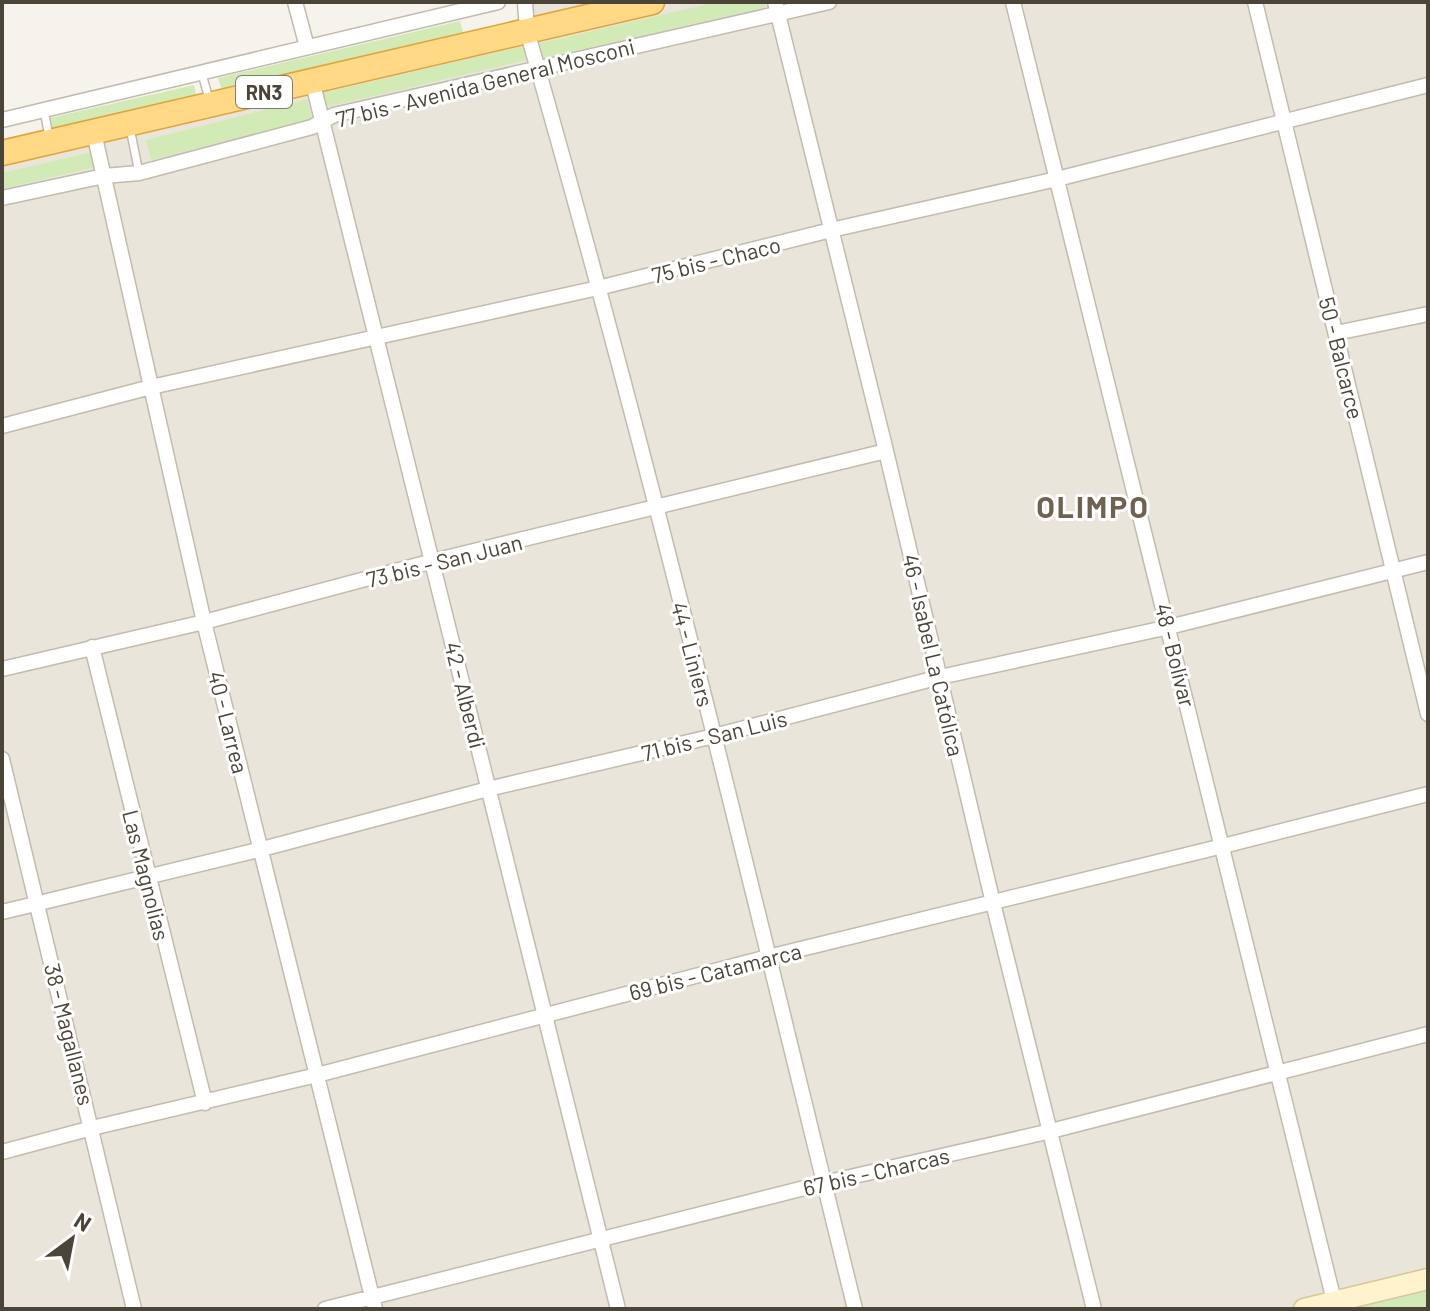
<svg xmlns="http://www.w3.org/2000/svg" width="1430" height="1311" font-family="Barlow,sans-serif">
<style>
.residential{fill:#eae5da}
.green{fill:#d2eab5}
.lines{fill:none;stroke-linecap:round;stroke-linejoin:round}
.service-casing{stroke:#c2bbae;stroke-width:10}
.minor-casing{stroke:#c2bbae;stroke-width:17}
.secondary-casing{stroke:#d6c79b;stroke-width:23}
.trunk-casing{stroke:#e0a43c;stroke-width:27}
.service{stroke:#fff;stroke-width:7}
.minor{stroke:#fff;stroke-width:14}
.secondary{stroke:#fff3cd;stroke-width:20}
.trunk{stroke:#ffd985;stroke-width:24}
.labels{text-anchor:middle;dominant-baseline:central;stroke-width:6;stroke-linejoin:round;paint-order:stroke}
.shield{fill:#fff;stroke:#817c74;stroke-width:2}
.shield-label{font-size:20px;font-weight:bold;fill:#4b4439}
.street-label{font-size:22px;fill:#4b4439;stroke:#fff}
.district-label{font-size:30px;font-weight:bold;letter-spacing:2px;fill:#6e6250;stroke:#fff}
</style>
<rect width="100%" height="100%" fill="#f6f3ec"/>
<!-- residential -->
<path class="residential" d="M 525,2 L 1428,2 L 1428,1309 L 2,1309 L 2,153 L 526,31 Z"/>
<!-- green -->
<path class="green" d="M 717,2 L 765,2 L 766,7 L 540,59 L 537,44 Z
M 460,21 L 464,35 L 222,91 L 218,78 Z
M 524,46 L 527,60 L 326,107 L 322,93 Z
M 194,85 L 196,95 L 52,128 L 50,118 Z
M 307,99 L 312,119 L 151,160 L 146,140 Z
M 92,152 L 96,167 L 2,189 L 2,173 Z
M 1428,1291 L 1428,1309 L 1351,1309 Z"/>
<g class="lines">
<defs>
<path id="service" d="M 202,74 L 209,99
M 44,111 L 49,136
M 130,128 L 139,173"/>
<path id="minor" d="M 295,2 L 307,47
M 525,2 L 527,31 C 649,454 750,882 855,1309
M 775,2 L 886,451 L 993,903 L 1094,1309
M 1013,2 L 1336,1309
M 1255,2 L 1428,714
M 312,80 L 618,1309
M 2,120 L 498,2
M 94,133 L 204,622 L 375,1309
M 2,198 L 104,176 L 139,173 L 312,127 L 334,115 L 829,2
M 1336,333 L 1428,314
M 2,426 L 151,387 L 598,288 L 831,230 L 1057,179 L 1428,85
M 92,647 L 205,1103
M 2,669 L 204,622 L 433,561 L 886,451
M 2,759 L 134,1309
M 2,912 L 262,849 L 488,789 L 714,736 L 940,677 L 1169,627 L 1428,562
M 2,1152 L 92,1128 L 317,1075 L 768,957 L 1223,846 L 1428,794
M 325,1309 L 824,1183 L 1051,1131 L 1428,1034"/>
<path id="secondary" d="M 1304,1309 L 1428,1279"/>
<path id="trunk" d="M 2,153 L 652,2"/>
</defs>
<!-- service casing -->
<use href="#service" class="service-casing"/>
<!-- minor casing -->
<use href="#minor" class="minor-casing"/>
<!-- secondary casing -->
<use href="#secondary" class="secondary-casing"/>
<!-- trunk casing -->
<use href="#trunk" class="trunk-casing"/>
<!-- service -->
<use href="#service" class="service"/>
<!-- minor -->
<use href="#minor" class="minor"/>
<!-- secondary -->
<use href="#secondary" class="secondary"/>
<!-- trunk -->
<use href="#trunk" class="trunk"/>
</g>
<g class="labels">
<!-- shield labels -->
<rect class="shield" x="236" y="76" width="56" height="32" rx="6"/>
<g class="shield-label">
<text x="264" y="92">RN3</text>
</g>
<!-- street labels -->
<g class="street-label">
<text transform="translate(485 82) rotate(-14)">77 bis - Avenida General Mosconi</text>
<text transform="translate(716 259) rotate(-14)">75 bis - Chaco</text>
<text transform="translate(1342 358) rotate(76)">50 - Balcarce</text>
<text transform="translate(444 560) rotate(-14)">73 bis - San Juan</text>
<text transform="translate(693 654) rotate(75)">44 - Liniers</text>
<text transform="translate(934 655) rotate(77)">46 - Isabel La Católica</text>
<text transform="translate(1176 655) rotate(76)">48 - Bolívar</text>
<text transform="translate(466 695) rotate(76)">42 - Alberdi</text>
<text transform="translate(229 722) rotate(76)">40 - Larrea</text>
<text transform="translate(714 735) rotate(-14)">71 bis - San Luis</text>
<text transform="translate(147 875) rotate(76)">Las Magnolias</text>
<text transform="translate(715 971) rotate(-14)">69 bis - Catamarca</text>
<text transform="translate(70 1034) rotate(76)">38 - Magallanes</text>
<text transform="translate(876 1171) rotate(-13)">67 bis - Charcas</text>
</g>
<!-- district labels -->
<g class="district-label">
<text x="1093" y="506">OLIMPO</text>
</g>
</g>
<!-- border -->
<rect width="1430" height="1311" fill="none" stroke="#4b4439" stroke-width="8"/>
<!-- north arrow -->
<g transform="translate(72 1239) rotate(32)" stroke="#ffffff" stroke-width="6" paint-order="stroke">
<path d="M0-6L14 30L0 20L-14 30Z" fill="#4b4439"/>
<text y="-12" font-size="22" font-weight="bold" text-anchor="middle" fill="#4b4439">N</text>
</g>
</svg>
